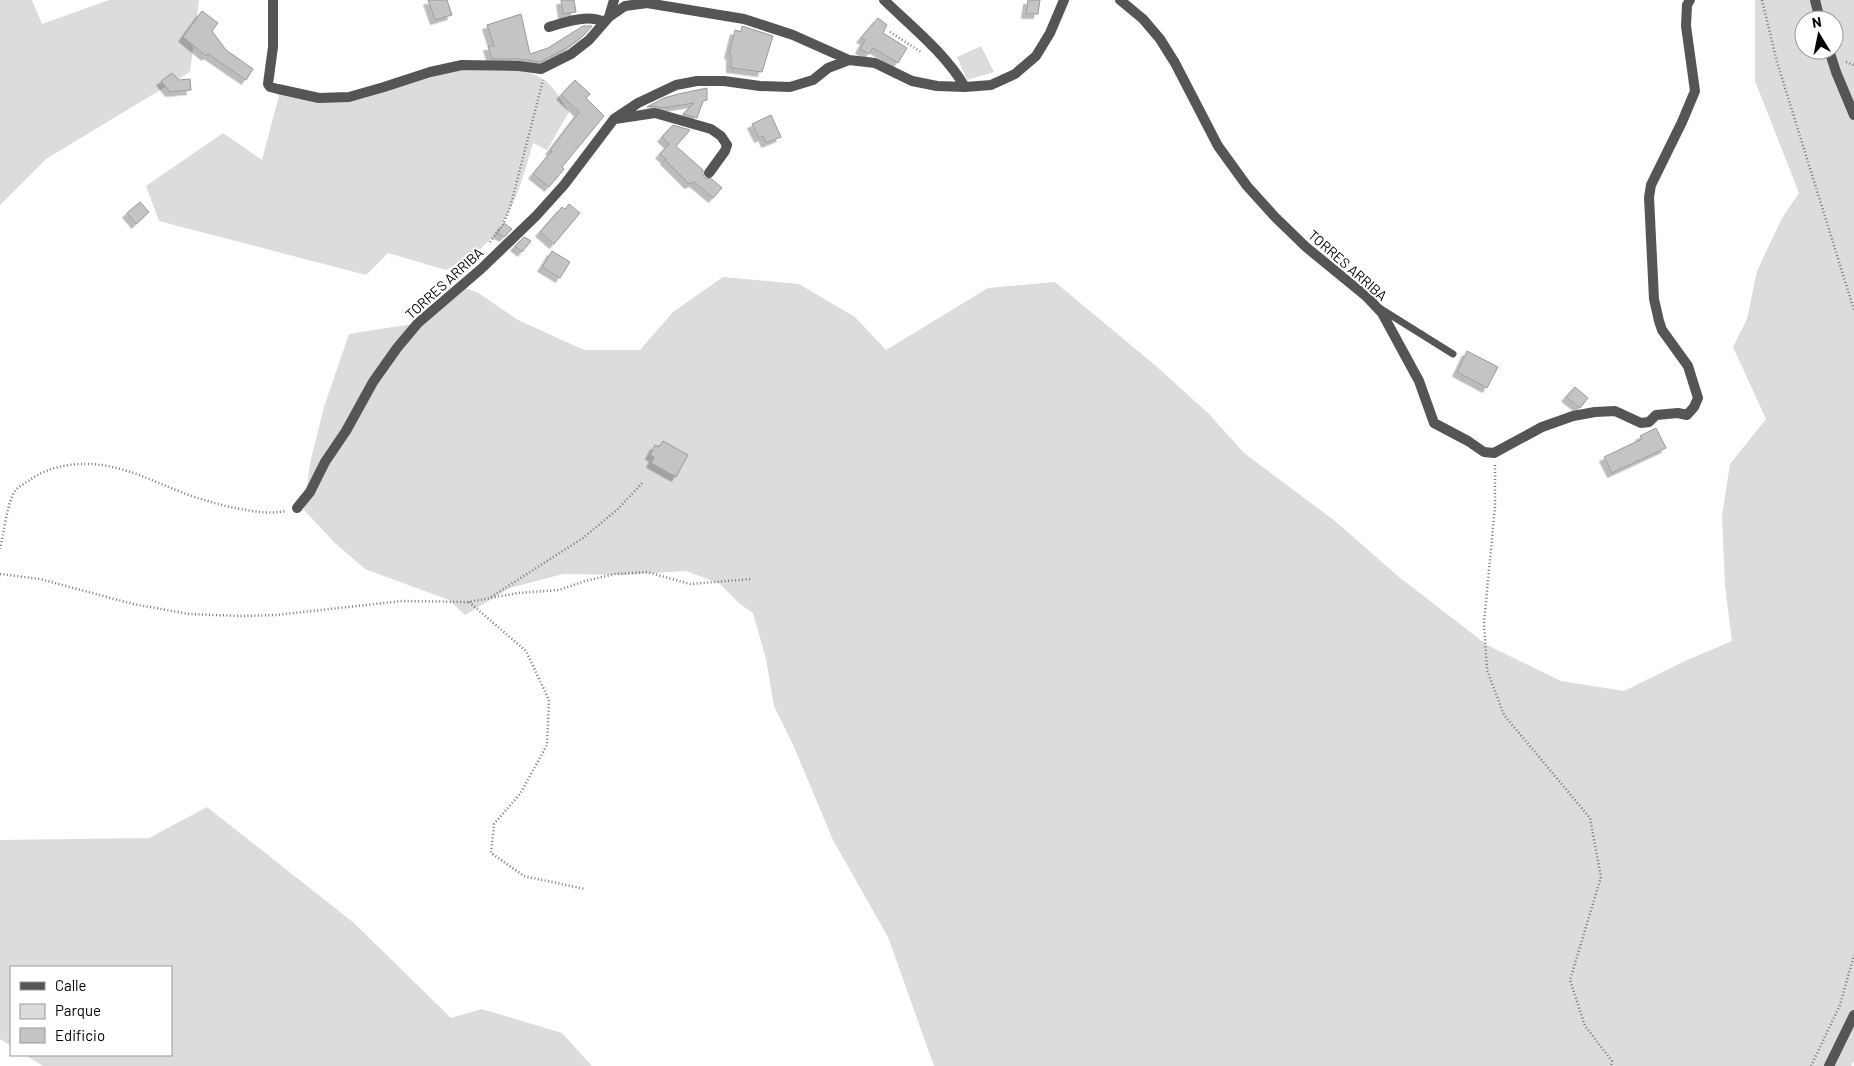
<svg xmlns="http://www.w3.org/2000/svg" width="1854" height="1066" font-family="Barlow,sans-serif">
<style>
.green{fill:#dcdcdc;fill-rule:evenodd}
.building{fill:#c4c4c4;stroke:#999;filter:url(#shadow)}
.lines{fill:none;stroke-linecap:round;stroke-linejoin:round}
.path{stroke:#777;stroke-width:2.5;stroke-dasharray:1 2.5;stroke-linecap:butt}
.service{stroke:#555;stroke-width:7}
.minor{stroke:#555;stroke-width:10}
.tertiary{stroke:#555;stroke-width:10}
.labels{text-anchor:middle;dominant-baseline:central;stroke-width:4;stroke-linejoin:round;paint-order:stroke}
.street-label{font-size:14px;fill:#000;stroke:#fff}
</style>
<defs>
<filter id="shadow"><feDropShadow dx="-4.5" dy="4.5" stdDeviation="0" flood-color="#0004"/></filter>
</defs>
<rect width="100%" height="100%" fill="#fff"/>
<!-- green -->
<path class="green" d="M 0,0 L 32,0 L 42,24 L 109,0 L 199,0 L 190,72 L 46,159 L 0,205 Z
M 1755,0 L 1854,0 L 1854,1061 L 1851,1066 L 934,1066 L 888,937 L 833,840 L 794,747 L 774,706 L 766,659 L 753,613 L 740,604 L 720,584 L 686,571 L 623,575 L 563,574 L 510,588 L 465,615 L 449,600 L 365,569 L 335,543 L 304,510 L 310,463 L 324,407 L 349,334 L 418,323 L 461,287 L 477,292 L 518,320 L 584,350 L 640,350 L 673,312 L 723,277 L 799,284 L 855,317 L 886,350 L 988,288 L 1055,282 L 1156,366 L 1208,413 L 1244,453 L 1335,521 L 1399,577 L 1487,645 L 1561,681 L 1624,691 L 1685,661 L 1732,641 L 1725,586 L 1722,515 L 1730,464 L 1766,419 L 1733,347 L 1747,319 L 1757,271 L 1782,218 L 1799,193 L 1755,81 ZM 1804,20 L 1834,20 L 1834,50 L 1804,50 Z
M 981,46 L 994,72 L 967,80 L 957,57 Z
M 465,68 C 491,68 532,65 551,86 C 558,94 563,103 569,112 L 547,150 L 533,143 C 522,182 511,223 479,250 C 469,258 456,264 446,270 L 388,253 L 366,275 L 159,221 L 146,186 L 223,133 L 262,160 L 279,95 L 321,102 L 440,73 Z
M 207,807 L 354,923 L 451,1018 L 482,1009 L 562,1033 L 592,1066 L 43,1066 L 25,1055 L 171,1055 L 171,967 L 11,967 L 11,1046 L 0,1039 L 0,840 L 149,838 Z"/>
<!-- building -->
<path class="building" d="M 428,0 L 447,0 L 452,15 L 435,20 Z
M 561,0 L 574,0 L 576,12 L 563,14 Z
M 1028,0 L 1040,0 L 1038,14 L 1026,14 Z
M 202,11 L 218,23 L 212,31 L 226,50 L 253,69 L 246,80 L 208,54 L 206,56 L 183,37 Z
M 521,14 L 530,54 L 548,48 L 583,26 L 592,26 L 584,35 L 567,48 L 540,62 L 519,59 L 492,59 L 488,46 L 494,46 L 487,25 Z
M 878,18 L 887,25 L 883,33 L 907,48 L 898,63 L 873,48 L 869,54 L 860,49 L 865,40 L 861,38 Z
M 742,26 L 773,36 L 762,72 L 731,68 L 731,55 L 729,54 L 735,30 L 741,32 Z
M 172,73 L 179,80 L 190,79 L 191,90 L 170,92 L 161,81 Z
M 575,80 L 590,94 L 586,98 L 604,116 L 562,167 L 564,169 L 549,187 L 533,174 L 552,151 L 550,150 L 579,112 L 561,95 Z
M 707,88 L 707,100 L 703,101 L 697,118 L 683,114 L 694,103 L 663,108 L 654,106 L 647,107 L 664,98 L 678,94 Z
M 771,115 L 781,137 L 766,143 L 763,136 L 759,138 L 752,124 Z
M 673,125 L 690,130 L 676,146 L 703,170 L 703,175 L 705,178 L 712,179 L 722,188 L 713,198 L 694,182 L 689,184 L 665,160 L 666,159 L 660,154 L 669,144 L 662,137 Z
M 140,202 L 149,212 L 136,224 L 127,213 Z
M 569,204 L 580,213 L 554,244 L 540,232 L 562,207 L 565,209 Z
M 504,223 L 512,229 L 504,237 L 497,233 Z
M 524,237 L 531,241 L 522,252 L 515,246 Z
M 552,251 L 570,262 L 560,278 L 542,267 Z
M 1467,351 L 1498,367 L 1487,388 L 1457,372 Z
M 1575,387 L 1588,398 L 1580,408 L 1566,397 Z
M 1656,428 L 1666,448 L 1612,473 L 1604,457 L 1642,439 L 1640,436 Z
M 663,441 L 688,455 L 676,477 L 651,463 L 654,457 L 650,455 L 655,445 L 659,447 Z"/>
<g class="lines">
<!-- path -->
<path class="path" d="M 1762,0 L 1777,62 L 1854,310
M 1834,28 L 1838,42
M 890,32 L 921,52
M 1846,62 L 1854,65
M 490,242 L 503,224 L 510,208 L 543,80
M 1495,465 L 1495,507 L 1484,623 L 1487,670 L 1504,715 L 1590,818 L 1601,877 L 1570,980 L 1585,1026 L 1612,1061 L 1611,1066
M 0,549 C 3,537 8,499 15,491 C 19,486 26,483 31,479 C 43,471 55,467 69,465 C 114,459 146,479 186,494 C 204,500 222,506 241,509 C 256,512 271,514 286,511
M 0,574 L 40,579 L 133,604 L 189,614 L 242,616 L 276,615 L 402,601 L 469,602 L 518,593 L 559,590 L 585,581 L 615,574 L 647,572 L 690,584 L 751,579
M 491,597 L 583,538 L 618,509 L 643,482
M 469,602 L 526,651 L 549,700 L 547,745 L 520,794 L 494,824 L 491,853 L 524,876 L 585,889
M 1811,1066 L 1840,1005 L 1854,955"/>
<!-- service -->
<path class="service" d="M 1381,309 L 1453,354"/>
<!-- minor -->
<path class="minor" d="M 273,0 L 273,47 L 268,84 L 270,87 L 278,89 L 319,98 L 349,97 L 384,87 L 430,72 L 462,65 L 519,66 L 541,69 L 571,54 L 589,40 L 609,17 L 625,6 L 647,3 L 744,19 L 793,35 L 849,60
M 884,0 C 912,27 945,53 965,87
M 1120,0 L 1143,19 L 1160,39 L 1175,63 L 1218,146 L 1247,186 L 1275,217 L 1306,247 L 1367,297 L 1382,313 L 1419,381 L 1434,423 L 1468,441 L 1484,452 L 1494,453 L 1542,427 L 1573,416 L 1595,412 L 1615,411 L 1641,423 L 1649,422 L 1656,415 L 1678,413 L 1687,415 L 1694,407 L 1698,398 L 1688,366 L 1662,330 L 1659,321 L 1654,299 L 1649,197 L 1651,185 L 1682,122 L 1695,91 L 1686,26 L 1687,5 L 1690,0
M 609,17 L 614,0
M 549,27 C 566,22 588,14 604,22
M 615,119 L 655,113 L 711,129 L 721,136 L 727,145 L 725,151 L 709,173
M 297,508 L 310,492 L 325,462 L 346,431 L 373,382 L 397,348 L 418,323 L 481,269 L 536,216 L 564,185 L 614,119 L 638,103 L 676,85 L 697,81 L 724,81 L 760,86 L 790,87 L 813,80 L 828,68 L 849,60 L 875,63 L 912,81 L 937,86 L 965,87 L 991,85 L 1015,74 L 1036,56 L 1050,33 L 1064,0"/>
<!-- tertiary -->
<path class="tertiary" d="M 1815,0 L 1820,20
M 1829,50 L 1836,72 L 1854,115
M 1829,1066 L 1854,1015"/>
</g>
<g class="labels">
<!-- street labels -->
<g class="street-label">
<text transform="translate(1348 265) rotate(41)">TORRES ARRIBA</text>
<text transform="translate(444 283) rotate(-42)">TORRES ARRIBA</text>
</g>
</g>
<!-- legend -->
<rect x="10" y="966" width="162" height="90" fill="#ffffff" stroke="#999999"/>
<rect x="20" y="982" width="25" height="8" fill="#555555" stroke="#999999"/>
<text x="55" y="991" font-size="15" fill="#000000">Calle</text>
<rect x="20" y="1004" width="25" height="15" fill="#dcdcdc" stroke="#999999"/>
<text x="55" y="1016" font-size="15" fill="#000000">Parque</text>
<rect x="20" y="1028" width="25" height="15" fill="#c4c4c4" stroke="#999999"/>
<text x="55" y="1041" font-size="15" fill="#000000">Edificio</text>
<!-- north arrow -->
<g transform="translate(1819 35) rotate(350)"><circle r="24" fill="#ffffff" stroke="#999999"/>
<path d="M0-4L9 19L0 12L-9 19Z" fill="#000000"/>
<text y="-8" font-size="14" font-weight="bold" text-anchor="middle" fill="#000000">N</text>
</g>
</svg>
